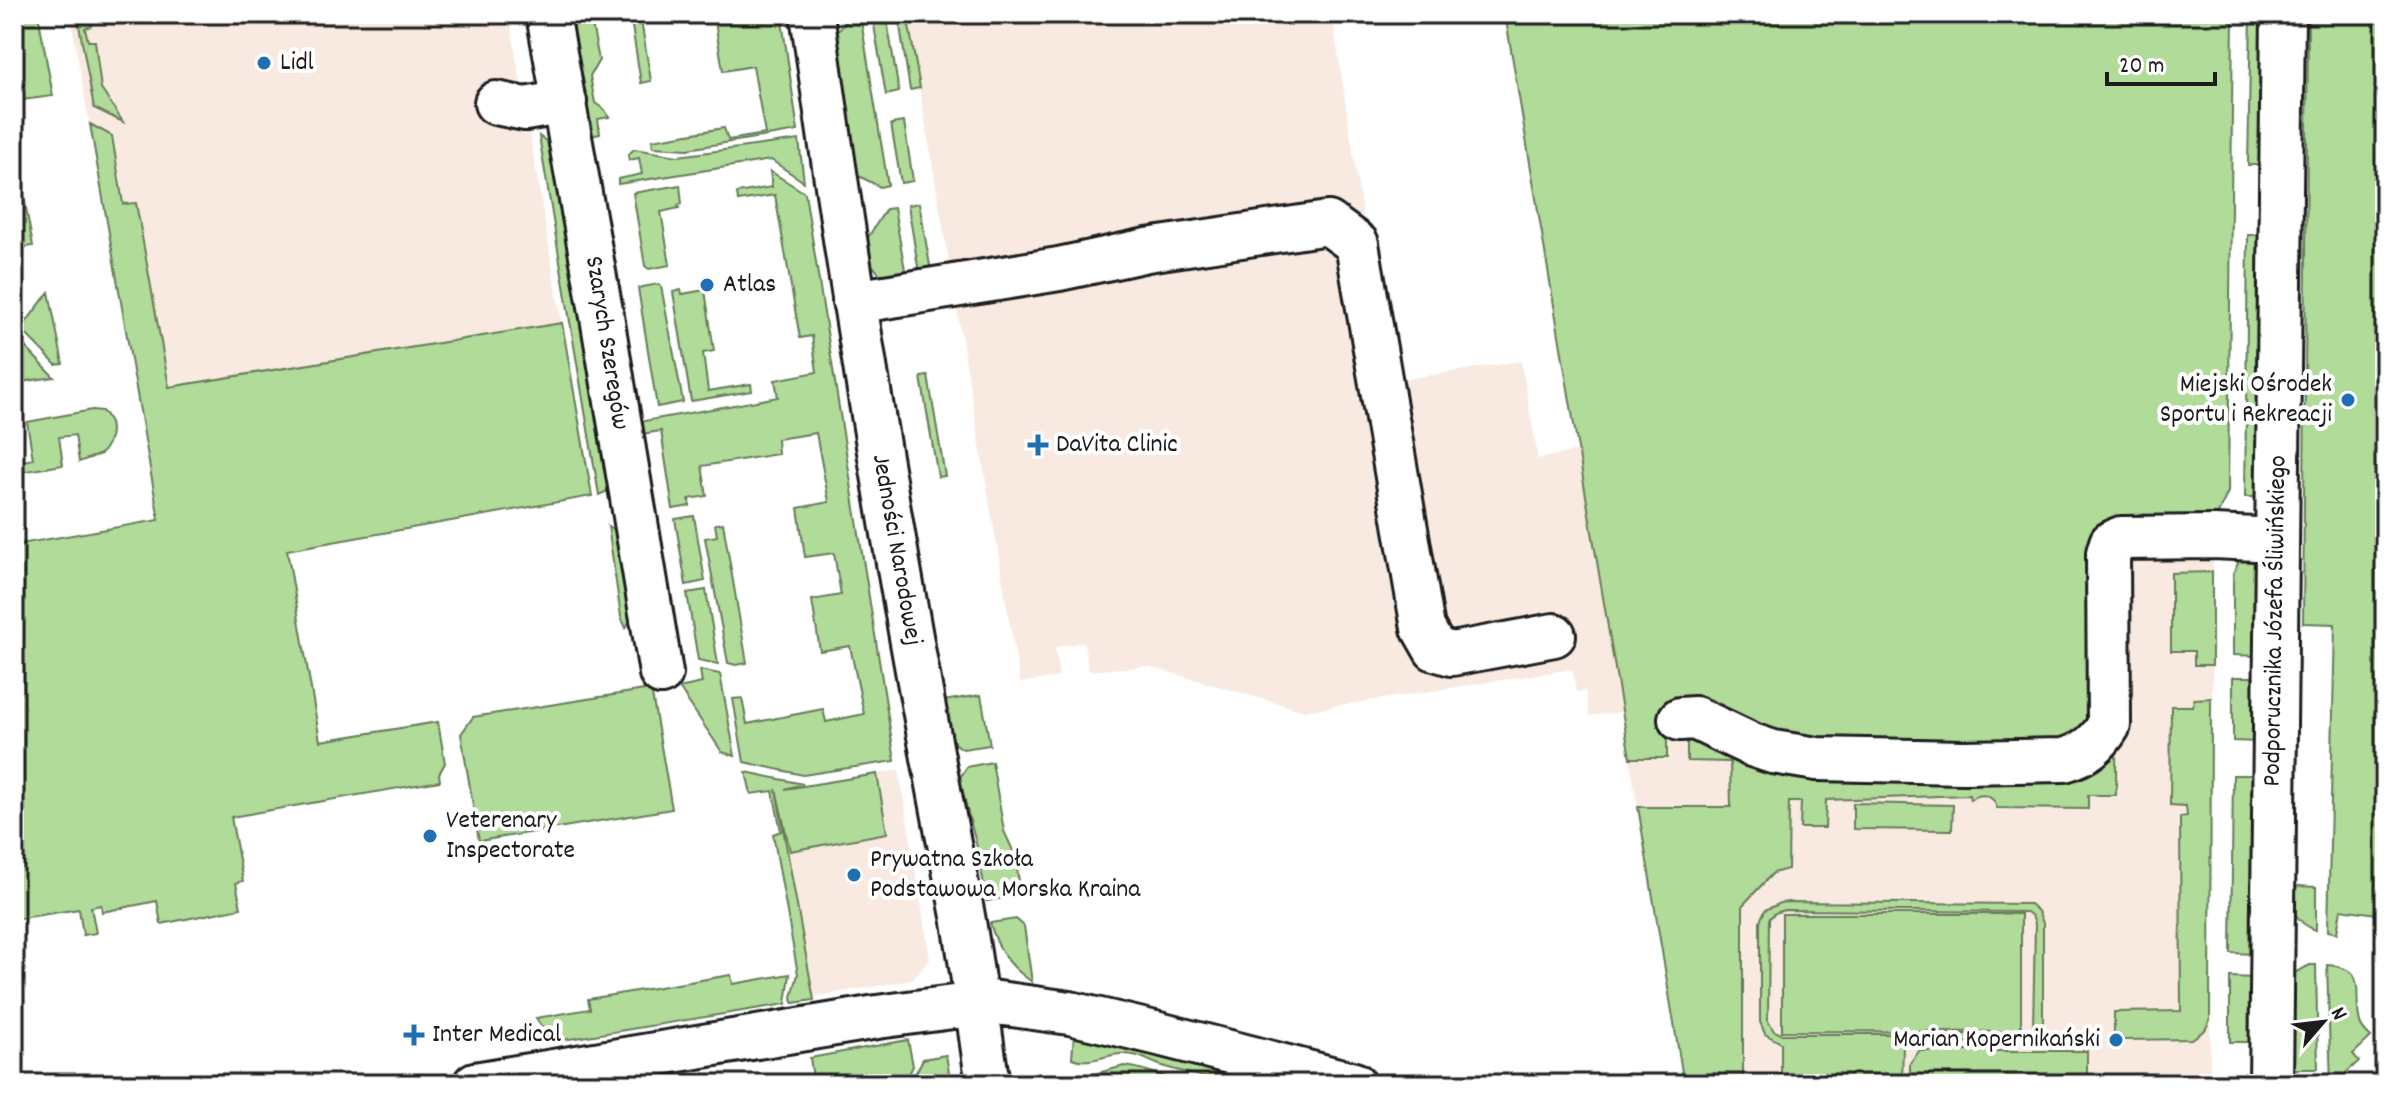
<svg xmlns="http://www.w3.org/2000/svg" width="2399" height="1098" font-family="Dekko,sans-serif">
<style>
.built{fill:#f8eae0}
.green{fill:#b0db99;stroke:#667c5a;stroke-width:2;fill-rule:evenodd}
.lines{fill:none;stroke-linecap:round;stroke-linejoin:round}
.minor-casing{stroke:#1c1c1c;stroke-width:48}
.minor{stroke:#fff;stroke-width:42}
.poi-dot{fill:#1f6fb2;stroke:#fff;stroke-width:3}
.labels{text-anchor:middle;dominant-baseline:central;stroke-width:8;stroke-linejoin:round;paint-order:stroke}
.poi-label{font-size:26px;fill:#1c1c1c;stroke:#fff;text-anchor:start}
.street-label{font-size:26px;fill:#1c1c1c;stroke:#fff}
</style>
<rect width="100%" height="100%" fill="#fff"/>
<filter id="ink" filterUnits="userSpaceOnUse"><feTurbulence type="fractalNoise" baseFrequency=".0125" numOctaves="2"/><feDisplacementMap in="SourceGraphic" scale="16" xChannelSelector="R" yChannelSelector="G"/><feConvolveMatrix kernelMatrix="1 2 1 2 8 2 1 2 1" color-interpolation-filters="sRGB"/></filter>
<g filter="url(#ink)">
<!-- built -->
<path class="built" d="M 70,14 L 509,14 L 562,323 L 137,393 Z
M 907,14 L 1332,14 L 1388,382 L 1521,361 L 1538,459 L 1578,451 L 1505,14 L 2213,549 L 2210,1084 L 1684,1084 L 1622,712 L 1589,716 L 1585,691 L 1576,692 L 1572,669 L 1304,711 L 1148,666 L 1089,671 L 1084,642 L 1055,647 L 1059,677 L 1020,683 Z
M 899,770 L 930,959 L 912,980 L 813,997 L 777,791 Z"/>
<!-- green -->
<path class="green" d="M 14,14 L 38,14 L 53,96 L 14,101 Z
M 77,14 L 90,14 L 92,26 L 85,28 L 88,41 L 95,41 L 101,89 L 123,122 L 94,108 Z
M 563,14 L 590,14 L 599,60 L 590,76 L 595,103 L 605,110 L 609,117 L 598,119 L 600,134 L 590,136 Z
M 630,14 L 640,14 L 651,81 L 641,83 Z
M 781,14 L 798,131 L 688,149 L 653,147 L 652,140 L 724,128 L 728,140 L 765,134 L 753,66 L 723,71 L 714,15 Z
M 853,14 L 860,14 L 888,185 L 880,187 L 855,174 L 835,34 Z
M 872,14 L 886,14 L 899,92 L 886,95 Z
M 898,14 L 907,14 L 920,88 L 910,90 Z
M 1505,14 L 2233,14 L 2228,492 L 2215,520 L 2117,551 L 2116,795 L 2088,795 L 2088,809 L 1997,808 C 1993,794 1981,792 1970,800 L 1969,795 L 1826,800 L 1825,828 L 1800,828 L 1801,802 L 1789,802 L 1788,869 L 1773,873 L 1743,905 L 1743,1084 L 1684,1084 L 1638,807 L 1731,807 L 1730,762 L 1687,761 L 1687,738 L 1667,738 L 1667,758 L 1630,758 Z
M 2251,14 L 2268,14 L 2265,165 L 2248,165 Z
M 2308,14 L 2385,14 L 2385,915 L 2341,909 L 2337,933 L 2328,931 L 2335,624 L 2303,623 Z
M 904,122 L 913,181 L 901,183 L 891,124 Z
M 90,124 L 112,136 L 123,204 L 136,203 L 169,387 L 562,323 L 592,496 L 287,550 L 320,741 L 438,722 L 445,763 L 439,774 L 440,781 L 231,817 L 243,881 L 236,883 L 241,908 L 161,924 L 157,901 L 102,912 L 101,905 L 91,907 L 96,933 L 83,935 L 79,909 L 15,919 L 18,946 L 14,947 L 14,545 L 159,520 Z
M 539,136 L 555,147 L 610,490 L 599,495 Z
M 799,140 L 804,182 L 771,160 L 618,184 L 618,179 L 642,174 L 639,158 L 629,160 L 628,155 L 634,149 L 678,156 Z
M 770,171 L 805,193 L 895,761 L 803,775 L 744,762 L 733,699 L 742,698 L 747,724 L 823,709 L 826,722 L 864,714 L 850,646 L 820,651 L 812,600 L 841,595 L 834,553 L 805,557 L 798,508 L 829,502 L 816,433 L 777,439 L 778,454 L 702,466 L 707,496 L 689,499 L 690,506 L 673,509 L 661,431 L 635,435 L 633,423 L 778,397 L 775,380 L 817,372 L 812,336 L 800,338 L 775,195 L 738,201 L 737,193 L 772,187 Z
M 680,185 L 682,204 L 678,205 L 679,208 L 661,212 L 670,265 L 649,269 L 645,266 L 633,193 Z
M 24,197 L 33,246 L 14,249 L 14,199 Z
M 919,203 L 932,277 L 920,279 L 908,205 Z
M 894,208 L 907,281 L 882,277 L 870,262 L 867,239 L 886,209 Z
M 2248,235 L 2264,235 L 2261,497 L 2245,497 Z
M 658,284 L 661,286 L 683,402 L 657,407 L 638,288 Z
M 681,290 L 682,294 L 705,290 L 714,351 L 703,353 L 708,391 L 751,384 L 752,391 L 691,401 L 673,292 Z
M 49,292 L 63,364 L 56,365 L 21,329 Z
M 14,335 L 54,377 L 20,382 L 18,368 L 14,369 Z
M 928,376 L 945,476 L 938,477 L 921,377 Z
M 92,410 L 102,411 C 116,424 112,441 101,454 L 79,462 L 75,435 L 59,437 L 63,465 L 14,473 L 14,463 L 33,459 L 27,422 Z
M 694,516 L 705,581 L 686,585 L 675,519 Z
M 723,523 L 747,663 L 736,665 L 728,663 L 705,538 L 717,536 L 715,524 Z
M 608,526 L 621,533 L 634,612 L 626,628 L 621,617 Z
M 2243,552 L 2255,558 L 2258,564 L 2258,656 L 2233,655 L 2233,574 Z
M 2212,572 L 2212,665 L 2194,665 L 2194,651 L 2171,651 L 2171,573 Z
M 706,590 L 718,664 L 698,660 L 687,593 Z
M 700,670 L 720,674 L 735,756 L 722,752 L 679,688 L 702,683 Z
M 2233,677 L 2258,677 L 2257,742 L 2233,741 Z
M 651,689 L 672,809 L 479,841 L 461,734 L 473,717 Z
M 981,695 L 990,745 L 963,749 L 949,740 L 943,701 Z
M 2211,698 L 2210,1020 L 2205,1030 L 2192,1039 L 2122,1040 L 2122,1037 L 2114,1037 L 2114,1012 L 2181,1011 L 2180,817 L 2187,816 L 2186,806 L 2170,805 L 2171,706 L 2193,706 L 2194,699 Z
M 992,762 L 1004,831 L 1015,855 L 1020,888 L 1012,896 L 987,901 L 977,847 L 959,779 L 967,767 Z
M 746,772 L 803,784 L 785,789 L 877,774 L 887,833 L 790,851 L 776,789 L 814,1000 L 793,1003 L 792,997 L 798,974 L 773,834 L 781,831 L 773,791 L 751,794 Z
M 2233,775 L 2257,775 L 2255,954 L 2231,953 Z
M 1853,803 L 1953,805 L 1952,830 L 1853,829 Z
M 2298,886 L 2316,887 L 2316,930 C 2295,923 2292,910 2292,890 Z
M 1783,902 L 2030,904 L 2038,911 L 2043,923 L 2043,1022 L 2039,1032 L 2026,1042 L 1903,1043 L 1902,1084 L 1781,1084 L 1781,1043 L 1765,1034 L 1760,1022 L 1760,921 L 1765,910 ZM 1784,910 L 2027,912 L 2032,916 L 2035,924 L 2033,1028 L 2020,1034 L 1782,1034 L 1774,1031 L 1768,1021 L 1769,919 L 1775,913 Z
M 1782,914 L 2021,914 L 2021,1032 L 1782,1031 Z
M 1016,919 L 1024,926 L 1032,982 C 1009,966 998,950 990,923 Z
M 2310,965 L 2316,965 L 2318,1069 L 2288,1069 L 2291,977 L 2296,972 Z
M 2327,965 C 2370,968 2352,993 2360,1022 C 2361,1028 2367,1033 2371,1037 L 2353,1054 L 2359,1061 L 2334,1084 L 2331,1084 Z
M 790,974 L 786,1004 L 551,1042 L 536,1018 L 590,1009 L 588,999 L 731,975 L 733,984 Z
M 2230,977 L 2255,978 L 2255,1042 L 2230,1042 Z
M 1074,1034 L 1227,1071 L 1224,1082 C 1203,1076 1178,1072 1157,1064 C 1145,1059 1135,1053 1121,1054 C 1103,1055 1089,1065 1072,1058 Z
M 908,1040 L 913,1066 L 904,1084 L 814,1084 L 810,1058 Z
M 1919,1051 L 2087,1051 L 2087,1084 L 1910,1084 L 1910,1063 Z
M 946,1055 L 951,1084 L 910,1084 L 923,1059 Z
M 1124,1066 C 1142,1067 1168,1079 1187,1084 L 1071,1083 L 1071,1080 Z"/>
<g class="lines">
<defs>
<path id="minor" d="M 548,14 L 602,317 L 661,673
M 812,14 C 854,316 905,617 963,916 C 973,972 979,1028 988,1084
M 496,103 L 525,109 L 565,102
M 854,302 L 1059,269 L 1147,250 L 1328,223 L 1357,244 L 1423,628 L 1435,649 L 1452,654 L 1554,635
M 1680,719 L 1695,718 L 1752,745 L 1773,752 L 1817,759 L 1964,762 L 2064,760 C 2085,754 2098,744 2109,725 L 2108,553 L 2111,543 L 2121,538 L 2214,537 L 2276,540
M 475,1084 L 877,1017 L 991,1002 L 1070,1013 L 1155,1033 L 1354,1084
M 2271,1084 L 2283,14"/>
</defs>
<!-- minor casing -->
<use href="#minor" class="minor-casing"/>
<!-- minor -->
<use href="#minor" class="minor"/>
</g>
</g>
<!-- markers -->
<g class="poi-dot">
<circle cx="264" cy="63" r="8"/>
<circle cx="707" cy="285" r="8"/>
<circle cx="2348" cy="400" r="8"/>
<path d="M1034 433h8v8h8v8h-8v8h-8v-8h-8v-8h8z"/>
<circle cx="430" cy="836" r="8"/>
<circle cx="854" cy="875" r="8"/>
<path d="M410 1023h8v8h8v8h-8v8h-8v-8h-8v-8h8z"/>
<circle cx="2116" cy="1040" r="8"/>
</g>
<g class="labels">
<!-- poi labels -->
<g class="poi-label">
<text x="280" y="63">Lidl</text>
<text x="723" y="285">Atlas</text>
<text x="2332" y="385" text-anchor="end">Miejski Ośrodek<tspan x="2332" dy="30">Sportu i Rekreacji</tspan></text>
<text x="1056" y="445">DaVita Clinic</text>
<text x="446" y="821">Veterenary<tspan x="446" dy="30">Inspectorate</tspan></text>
<text x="870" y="860">Prywatna Szkoła<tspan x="870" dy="30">Podstawowa Morska Kraina</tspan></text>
<text x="432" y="1035">Inter Medical</text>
<text x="2100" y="1040" text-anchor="end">Marian Kopernikański</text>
</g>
<!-- street labels -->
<g class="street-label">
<text transform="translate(606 343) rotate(81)">Szarych Szeregów</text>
<text transform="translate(896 550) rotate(80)">Jedności Narodowej</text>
<text transform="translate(2276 621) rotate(-89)">Podporucznika Józefa Śliwińskiego</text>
</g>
</g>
<!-- margin -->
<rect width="2399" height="1098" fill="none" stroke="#fff" stroke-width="48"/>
<rect x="24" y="24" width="2351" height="1050" fill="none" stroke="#1c1c1c" stroke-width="3" filter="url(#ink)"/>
<!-- north arrow -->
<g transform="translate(2323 1022) rotate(62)" stroke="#ffffff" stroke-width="6" paint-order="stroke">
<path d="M0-6L14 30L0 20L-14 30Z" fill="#1c1c1c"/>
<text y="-12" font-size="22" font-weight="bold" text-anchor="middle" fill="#1c1c1c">N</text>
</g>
<!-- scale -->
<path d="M2107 72v12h108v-12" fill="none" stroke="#1c1c1c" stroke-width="4"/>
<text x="2119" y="72" font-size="24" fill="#1c1c1c" stroke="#ffffff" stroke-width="6" paint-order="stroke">20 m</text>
</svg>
